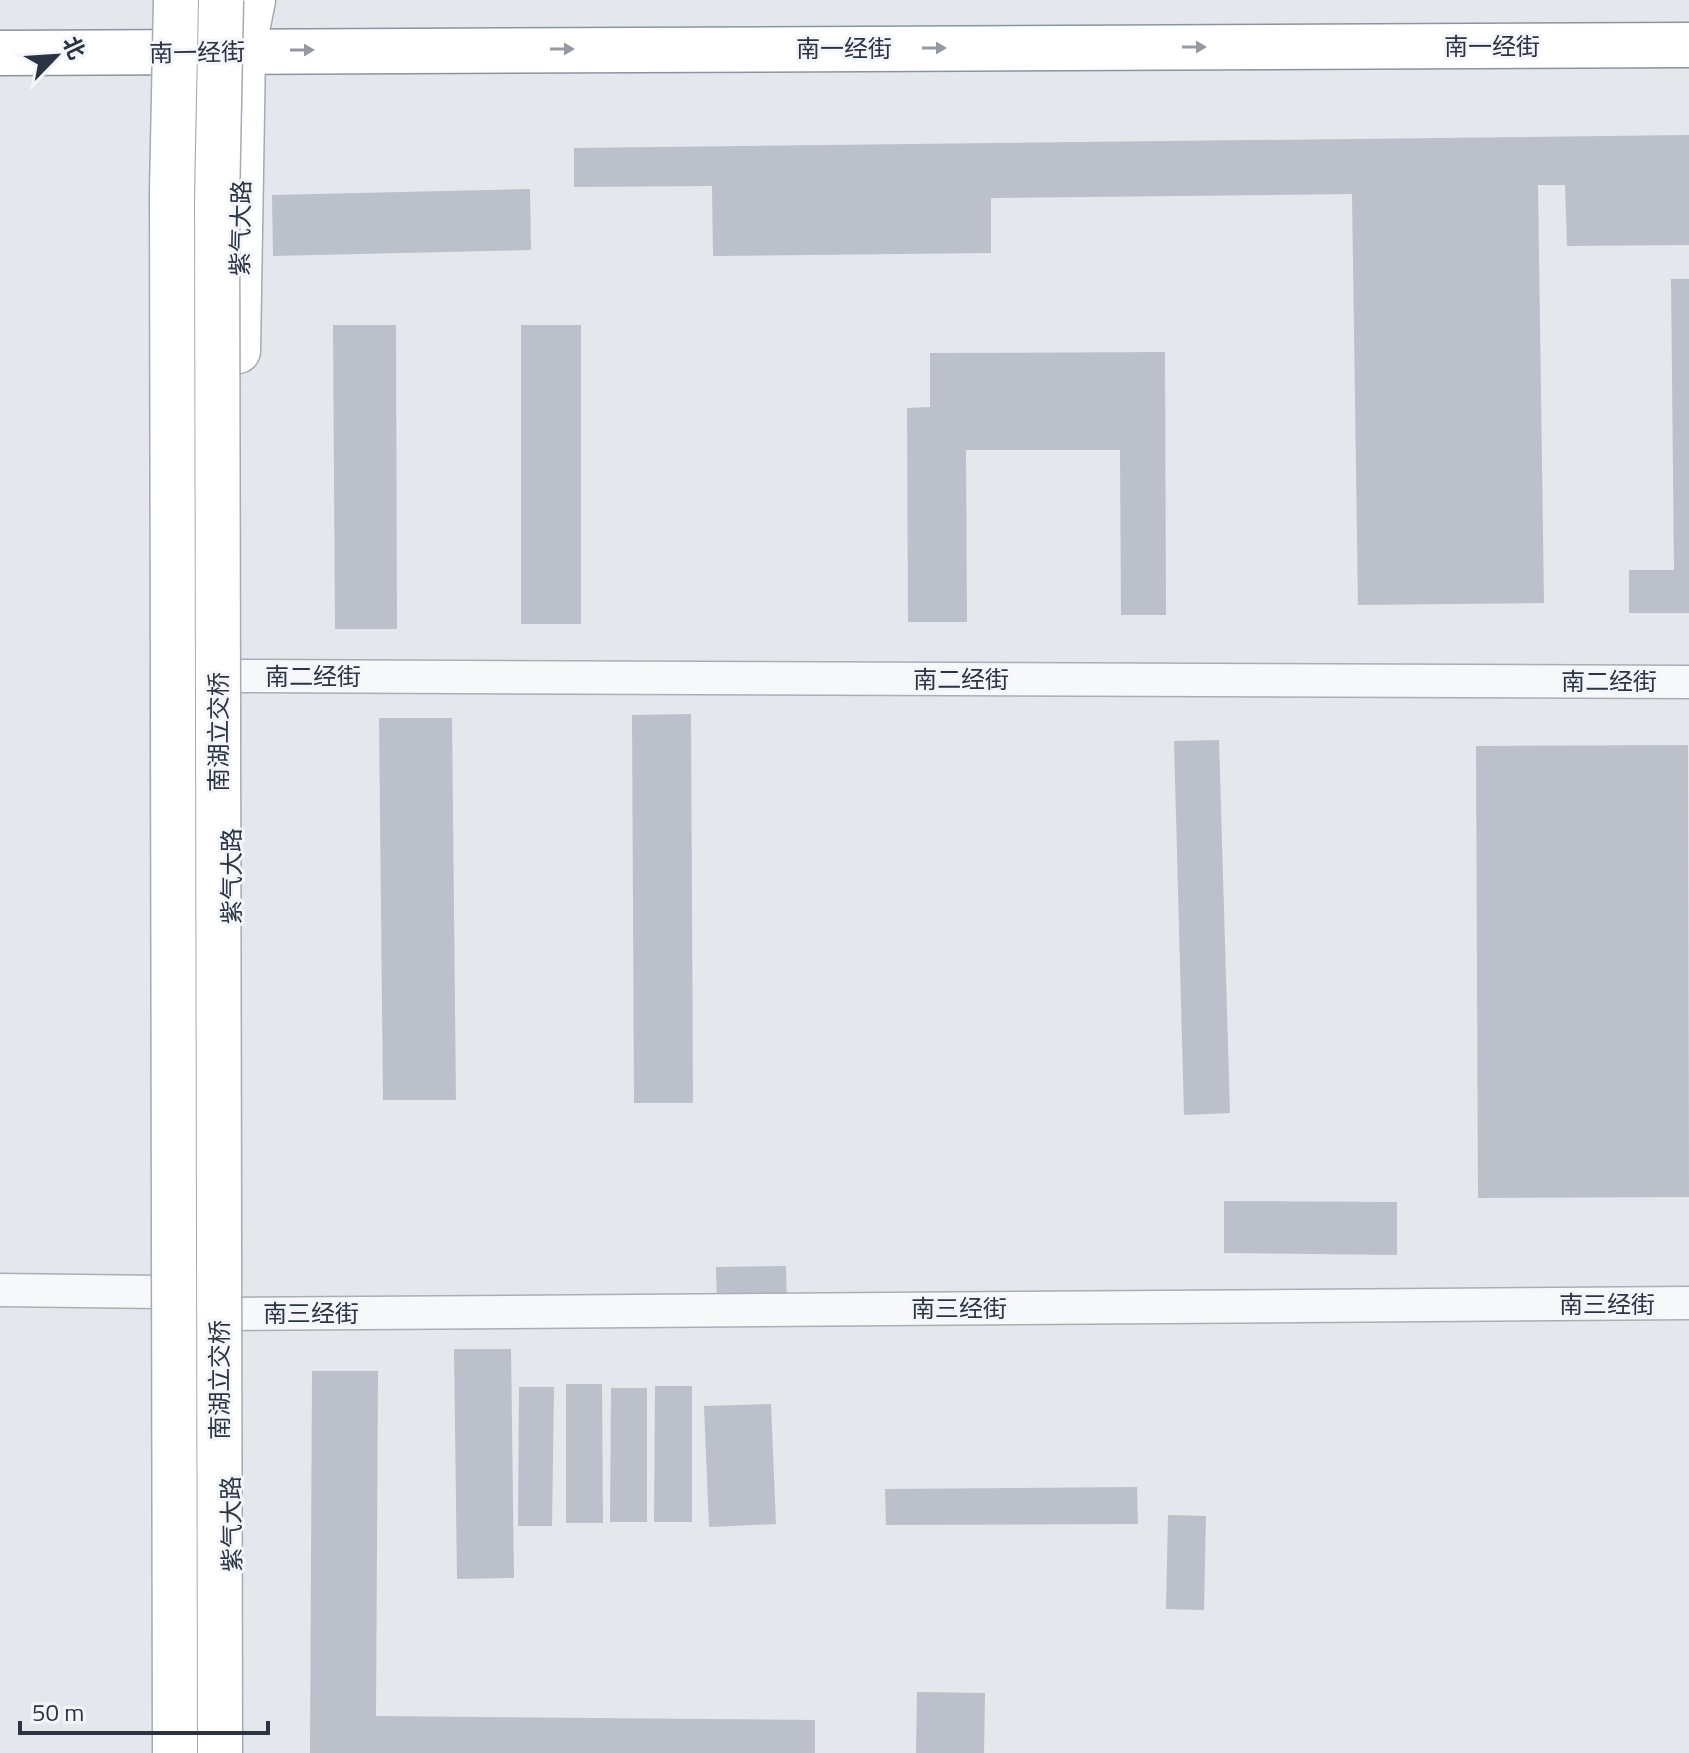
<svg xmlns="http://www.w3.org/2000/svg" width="1689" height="1753" font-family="'Titillium Web','Noto Sans SC',sans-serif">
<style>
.building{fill:#bbc0ca}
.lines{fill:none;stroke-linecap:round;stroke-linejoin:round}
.street-casing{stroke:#a9aeb7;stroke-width:35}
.primary-casing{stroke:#a3abb8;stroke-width:47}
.highway-casing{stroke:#8b94a3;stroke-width:47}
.street{stroke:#f7f8fa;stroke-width:32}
.primary{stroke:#fff;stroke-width:44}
.highway{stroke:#fff;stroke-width:44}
.primary-bridge-casing{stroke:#a3abb8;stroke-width:47;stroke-linecap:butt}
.primary-bridge{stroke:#fff;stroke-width:44}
.oneway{fill:#959aa2}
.labels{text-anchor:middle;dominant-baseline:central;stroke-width:6;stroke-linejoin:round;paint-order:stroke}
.street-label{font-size:24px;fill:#2b3445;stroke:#f4f6f9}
</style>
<rect width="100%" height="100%" fill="#e4e7ec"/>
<!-- building -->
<path class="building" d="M 1689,135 L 1689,245 L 1567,246 L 1565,185 L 1538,185 L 1544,603 L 1358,605 L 1352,194 L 991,198 L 991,253 L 713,256 L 712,186 L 574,187 L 574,148 Z
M 530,189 L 531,250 L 273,256 L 272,195 Z
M 1671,279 L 1689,279 L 1689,613 L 1629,613 L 1629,570 L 1674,570 Z
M 333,325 L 396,325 L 397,629 L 335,629 Z
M 521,325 L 581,325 L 581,624 L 521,624 Z
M 1165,352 L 1166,615 L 1121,615 L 1120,450 L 966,450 L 967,622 L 908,622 L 907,408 L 930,407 L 930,353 Z
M 691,714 L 693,1103 L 634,1103 L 632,715 Z
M 379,718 L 452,718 L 456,1100 L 383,1100 Z
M 1219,740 L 1230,1113 L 1184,1115 L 1174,741 Z
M 1688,745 L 1689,1197 L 1478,1198 L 1476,746 Z
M 1224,1201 L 1397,1202 L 1397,1255 L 1224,1253 Z
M 786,1266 L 787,1306 L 717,1307 L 716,1267 Z
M 454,1349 L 511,1349 L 514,1578 L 457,1579 Z
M 312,1371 L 378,1371 L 376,1716 L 815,1720 L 815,1753 L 310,1753 Z
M 566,1384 L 602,1384 L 603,1523 L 566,1523 Z
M 655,1386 L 692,1386 L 692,1522 L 654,1522 Z
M 519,1387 L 554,1387 L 552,1526 L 518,1526 Z
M 611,1388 L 647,1388 L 647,1522 L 610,1522 Z
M 771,1404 L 776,1524 L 709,1527 L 704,1406 Z
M 1137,1487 L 1138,1524 L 886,1525 L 885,1489 Z
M 1168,1515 L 1206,1516 L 1204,1610 L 1166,1609 Z
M 917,1692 L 985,1693 L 984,1753 L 916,1753 Z"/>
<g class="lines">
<defs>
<path id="street" d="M 232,676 L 1689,682
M 0,1290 L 161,1292
M 228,1314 L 1689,1303"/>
<path id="primary" d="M 238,351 L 243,51 L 253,0"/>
<path id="highway" d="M 0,53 L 1689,45"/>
</defs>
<!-- street casing -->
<use href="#street" class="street-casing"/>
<!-- primary casing -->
<use href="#primary" class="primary-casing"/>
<!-- highway casing -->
<use href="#highway" class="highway-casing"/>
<!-- street -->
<use href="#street" class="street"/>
<!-- primary -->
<use href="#primary" class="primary"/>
<!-- highway -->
<use href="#highway" class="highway"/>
<defs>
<path id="primary-bridge" d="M 175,1753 L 172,192 L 176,0
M 220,1753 L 217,203 L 221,0"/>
</defs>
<!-- primary-bridge casing -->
<use href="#primary-bridge" class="primary-bridge-casing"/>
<!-- primary-bridge -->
<use href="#primary-bridge" class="primary-bridge"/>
</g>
<!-- one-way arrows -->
<defs><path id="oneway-solid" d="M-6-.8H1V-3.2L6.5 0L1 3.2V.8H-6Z" transform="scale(2)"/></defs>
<g class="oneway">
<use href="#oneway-solid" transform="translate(1194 47)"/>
<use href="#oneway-solid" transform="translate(934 48)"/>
<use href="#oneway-solid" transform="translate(562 49)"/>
<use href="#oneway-solid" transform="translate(302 50)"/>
</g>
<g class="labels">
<!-- street labels -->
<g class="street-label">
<text x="1492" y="46">南一经街</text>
<text x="844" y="48">南一经街</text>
<text transform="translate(197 52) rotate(-1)">南一经街</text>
<text transform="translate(240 228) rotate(-89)">紫气大路</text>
<text x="313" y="676">南二经街</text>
<text x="961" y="679">南二经街</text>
<text x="1609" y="681">南二经街</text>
<text transform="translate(218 732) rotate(-90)">南湖立交桥</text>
<text transform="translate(231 876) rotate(-90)">紫气大路</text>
<text x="1607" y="1304">南三经街</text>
<text x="959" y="1308">南三经街</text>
<text x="311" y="1313">南三经街</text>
<text transform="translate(219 1380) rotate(-90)">南湖立交桥</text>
<text transform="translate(231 1524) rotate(-91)">紫气大路</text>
</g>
</g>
<!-- north arrow -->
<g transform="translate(56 56) rotate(65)" stroke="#f4f6f9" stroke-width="6" paint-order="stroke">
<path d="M0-6L14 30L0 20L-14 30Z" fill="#2b3445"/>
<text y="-12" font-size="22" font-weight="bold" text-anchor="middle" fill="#2b3445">北</text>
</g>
<!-- scale -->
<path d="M20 1721v12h248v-12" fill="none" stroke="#2b3445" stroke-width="4"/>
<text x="32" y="1721" font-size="24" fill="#2b3445" stroke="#f4f6f9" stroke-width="6" paint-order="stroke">50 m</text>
</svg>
